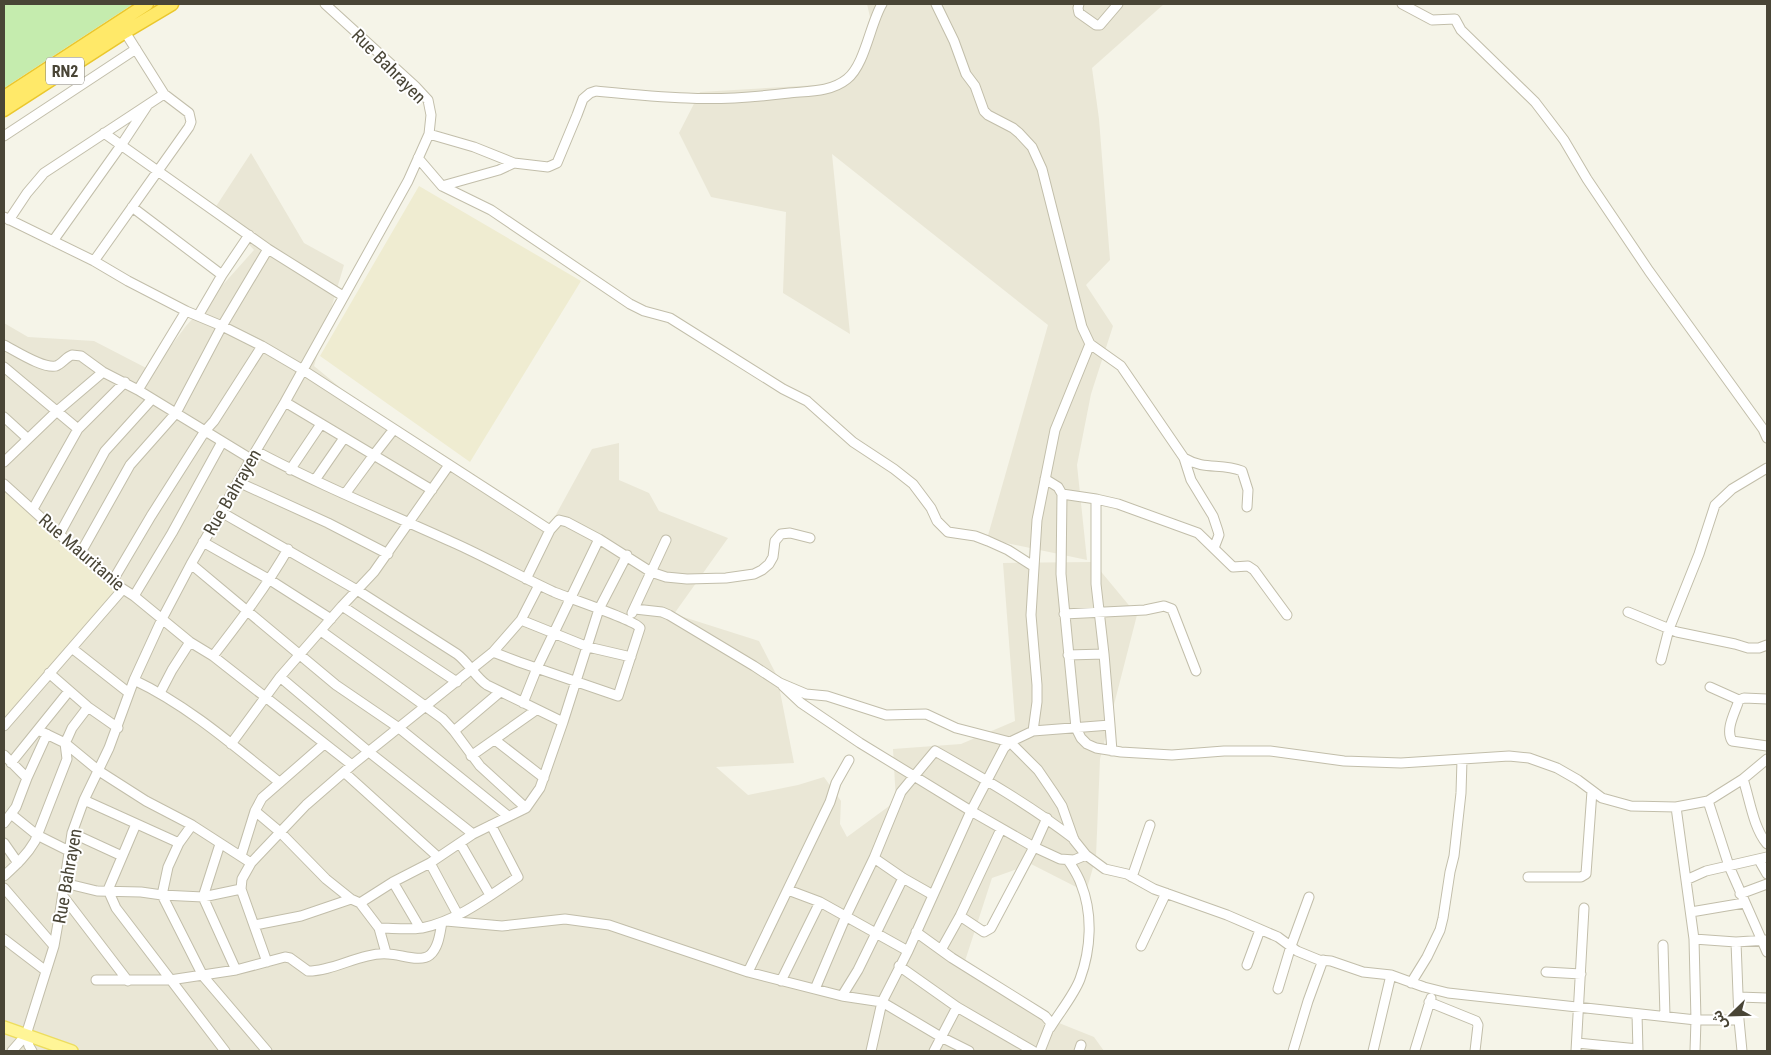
<svg xmlns="http://www.w3.org/2000/svg" width="1771" height="1055" font-family="'Roboto Condensed','Noto Sans Arabic',sans-serif">
<style>
.residential{fill:#eae7d6}
.education{fill:#efecd1}
.green{fill:#c5ecae}
.lines{fill:none;stroke-linecap:round;stroke-linejoin:round}
.minor-casing{stroke:#c2beaa;stroke-width:11}
.major-casing{stroke:#eddd5e;stroke-width:14}
.highway-casing{stroke:#eac72d;stroke-width:15}
.minor{stroke:#fff;stroke-width:9}
.major{stroke:#fff597;stroke-width:11}
.highway{stroke:#ffe969;stroke-width:12}
.labels{text-anchor:middle;dominant-baseline:central;stroke-width:4;stroke-linejoin:round;paint-order:stroke}
.shield{fill:#fff;stroke:#807d72;stroke-width:1}
.shield-label{font-size:16px;font-weight:bold;fill:#494536}
.street-label{font-size:18px;fill:#494536;stroke:#fff}
</style>
<rect width="100%" height="100%" fill="#f5f4e8"/>
<!-- residential -->
<path class="residential" d="M 867,4 L 1164,4 L 1092,68 L 1099,119 L 1110,260 L 1086,285 L 1113,326 L 1091,394 L 1077,465 L 1087,560 L 987,539 L 1048,325 L 832,154 L 850,334 L 783,293 L 786,212 L 711,197 L 679,133 L 700,92 L 851,83 L 870,17 Z
M 251,153 L 304,243 L 344,265 L 314,366 L 412,447 L 547,531 L 592,449 L 619,443 L 619,480 L 649,493 L 659,511 L 728,538 L 674,614 L 759,641 L 777,676 L 794,763 L 716,767 L 748,795 L 798,785 L 824,777 L 841,801 L 840,824 L 847,837 L 896,801 L 893,749 L 961,744 L 1015,721 L 1003,563 L 1093,562 L 1137,615 L 1100,759 L 1096,857 L 1086,892 L 1031,864 L 992,878 L 964,964 L 1024,1009 L 1094,1037 L 1104,1051 L 4,1051 L 4,323 L 28,337 L 94,341 L 152,371 L 186,326 L 254,250 L 215,208 Z"/>
<!-- education -->
<path class="education" d="M 419,186 L 581,281 L 470,462 L 320,356 Z
M 4,489 L 117,593 L 4,721 Z"/>
<!-- green -->
<path class="green" d="M 4,4 L 133,4 L 4,88 Z"/>
<g class="lines">
<defs>
<path id="minor" d="M 936,4 L 954,41 L 966,74 L 975,86 L 984,111 L 988,115 L 1013,128 L 1019,133 L 1032,147 L 1042,169 L 1082,327 L 1090,344 L 1055,430 L 1037,520 L 1031,615 L 1037,685 L 1037,702 L 1033,731
M 1079,4 L 1078,8 L 1079,13 L 1096,25 L 1100,25 L 1118,4
M 1402,4 L 1432,20 L 1455,19 L 1461,30 L 1535,102 L 1564,140 L 1587,179 L 1649,271 L 1763,429 L 1767,438
M 104,133 L 268,249 L 343,296
M 429,134 L 474,147 L 514,163
M 4,136 L 136,49
M 418,158 L 442,186 L 491,210 L 630,304 L 644,311 L 670,318 L 783,389 L 807,401 L 853,442 L 894,469 L 913,484 L 931,508 L 937,521 L 948,532 L 975,536 L 988,541 L 1008,550 L 1033,566
M 442,186 L 499,170 L 514,163 L 548,167 L 557,163 L 577,115 L 583,99 L 590,93 L 596,91 C 627,94 657,97 687,98 C 721,100 756,97 789,93 C 809,91 831,92 847,79 C 865,65 870,24 882,4
M 132,207 L 222,275
M 4,217 L 94,261 L 128,281 L 186,311 L 222,326 L 262,346 L 303,370 L 550,530
M 9,220 L 27,193 L 44,173 L 164,94
M 53,241 L 122,144 L 147,106
M 94,261 L 189,127 L 191,122 L 189,113 L 164,94 L 125,32
M 198,316 L 222,275 L 249,235
M 1090,344 L 1121,366 L 1184,458 C 1206,471 1220,462 1242,471 L 1248,490 L 1247,507
M 4,345 C 16,351 43,369 56,366 C 62,364 66,357 72,355 L 81,356 L 103,372 L 138,390 L 251,459
M 4,367 L 78,429
M 138,390 L 186,311
M 285,402 L 432,490
M 4,417 L 27,438
M 256,451 C 319,485 386,512 452,542 C 486,557 519,576 554,592 C 568,598 635,620 640,628 L 618,696 L 519,662 L 493,652
M 1184,458 L 1191,480 L 1213,516 L 1218,531 L 1219,535 L 1214,548
M 4,462 L 56,412 L 103,372
M 290,470 L 321,424
M 1045,479 L 1058,487 L 1062,494 L 1061,574 L 1076,728 L 1081,738 L 1087,744 L 1096,748 L 1121,752 L 1172,755 L 1224,751 L 1270,751 L 1344,761 L 1401,763 L 1509,756 L 1529,758 L 1557,768 L 1578,780 L 1602,798 L 1631,806 L 1676,807 L 1708,801 L 1743,779 L 1767,759
M 315,480 L 344,438
M 238,482 L 328,523 L 388,554
M 4,484 L 112,582 L 134,596 L 190,642 L 213,656 L 352,765
M 345,494 L 373,456 L 394,429
M 1062,494 L 1096,499 L 1096,584 L 1104,654
M 1096,499 L 1118,504 L 1198,533 L 1233,567 L 1248,566 L 1254,570 L 1287,615
M 33,509 L 78,429 L 125,382
M 221,512 L 357,590 L 457,654 C 469,663 475,677 487,685 L 563,722
M 59,535 L 105,451 L 152,399
M 203,542 L 270,580 L 331,619
M 80,554 L 130,465 L 176,413 L 222,326 L 268,249
M 191,564 L 336,685 L 399,728 L 508,816
M 526,579 L 550,530 L 559,520 L 567,522 L 599,539 L 651,572 L 666,577 L 687,579 L 726,578 L 754,574 L 762,570 L 769,564 L 773,557 L 775,541 L 781,534 L 790,533 L 810,538
M 112,582 L 151,516 L 205,431 L 214,421 L 262,346
M 134,596 L 172,533 L 222,442
M 342,606 L 457,682
M 635,609 L 662,612 L 669,615 L 754,666 L 780,683 L 806,694 L 827,696 L 886,715 L 926,714 L 956,728 L 1010,742 L 1038,770 L 1053,792 L 1062,806 L 1074,840 L 1086,855 L 1105,869 L 1127,874 L 1154,889 L 1227,915 L 1278,937 L 1297,951 L 1319,960 L 1331,961 L 1363,972 L 1391,975 L 1424,987 L 1448,993 L 1696,1020 L 1739,1020
M 1628,612 L 1677,632 L 1735,644 L 1748,648 L 1759,648 L 1767,645
M 632,613 L 666,540
M 1064,614 L 1145,610 L 1164,606 L 1172,609 L 1196,671
M 521,620 L 588,647 L 631,657
M 321,631 L 443,719 L 454,731 L 480,766 L 526,808
M 73,649 L 129,693
M 213,656 C 240,621 266,587 288,549
M 1661,660 L 1669,629 L 1699,554 L 1715,505 L 1732,489 L 1767,468
M 49,673 L 88,707 L 118,728
M 280,677 L 369,752 L 473,834
M 134,680 C 187,705 233,745 279,782
M 783,686 L 801,703 L 860,743 L 971,811 L 1034,847 L 1060,859 L 1074,860 L 1086,855
M 1710,687 L 1739,700
M 160,693 L 172,670 L 190,642
M 1767,699 L 1744,698 L 1739,700 C 1735,713 1725,729 1732,741 L 1767,746
M 523,703 L 537,668 L 599,539
M 1110,725 L 1112,751
M 4,726 L 123,589
M 38,730 L 65,743 L 99,771 L 146,801 L 192,825 L 251,863
M 454,731 L 500,692
M 495,740 L 544,778
M 231,744 L 280,677 L 342,606 L 374,572 L 449,465
M 4,755 L 27,778
M 471,756 L 536,710
M 11,763 L 69,691
M 345,773 L 438,857
M 1743,779 C 1750,800 1753,827 1767,844
M 84,800 L 179,843
M 1708,801 L 1729,866 L 1767,952
M 1676,807 L 1694,939 L 1696,1020 L 1695,1051
M 255,811 L 280,832 L 326,879 L 351,899 L 360,903 L 379,928 L 386,953
M 11,814 L 37,835 L 69,851
M 4,823 L 16,807 L 27,778 L 47,734
M 136,824 L 108,890 L 116,908 L 225,1051
M 192,825 L 179,843 L 168,867 L 162,895 L 203,976 L 267,1051
M 72,833 L 122,856
M 4,843 L 18,863
M 460,843 L 490,895
M 220,844 L 203,897 L 236,970
M 241,856 L 255,811 L 262,798 L 324,744
M 874,858 L 903,878 L 933,895
M 1759,860 L 1767,874
M 430,863 L 458,915
M 4,876 C 16,865 27,855 35,841 L 67,759 L 65,743 L 68,737 L 72,728 L 88,707
M 1132,877 L 1150,825
M 1528,877 L 1581,877 L 1586,874 L 1592,791
M 1686,880 L 1706,871 L 1767,857
M 393,882 L 420,928
M 64,883 L 97,891 L 141,892 L 162,895 L 203,897 L 241,889
M 4,888 L 54,946
M 788,890 L 820,902 L 908,951
M 1740,894 L 1767,884
M 63,896 L 128,981
M 360,903 L 393,882 L 430,863 L 473,834 L 526,808 L 540,788 L 563,722 L 599,609 L 627,555
M 1691,912 L 1744,903
M 960,916 L 984,932 L 991,928 L 1034,847 L 1047,818
M 446,921 L 502,926 L 565,919 L 609,925 L 748,972 L 842,996 L 882,1002 L 941,1037 L 969,1051
M 255,925 L 301,916 L 351,899
M 379,928 C 392,928 408,930 422,928 C 457,921 488,897 518,877 L 491,825
M 916,932 L 952,958 L 1045,1016 L 1051,1023 L 1040,1051
M 4,939 L 46,971
M 1694,939 L 1736,942 L 1767,940
M 1736,942 L 1739,1020 L 1742,1051
M 1663,945 L 1665,1016
M 1141,946 L 1166,893
M 941,950 L 960,916 L 1001,829
M 267,962 L 241,889 L 242,879 L 251,863 L 306,805 L 352,765 L 493,652 L 521,620 L 539,585
M 1247,965 L 1260,930
M 899,966 L 957,1007 L 1033,1051
M 748,972 L 830,802 L 836,783 L 849,760
M 1546,972 L 1581,974
M 96,980 L 170,980 L 236,970 L 285,957 L 290,958 L 308,971 C 335,971 361,952 388,954 C 400,954 420,963 430,955 C 439,947 440,932 442,922
M 781,981 L 820,902
M 1411,983 L 1427,957 L 1440,930 L 1443,918 L 1450,872 L 1454,856 L 1461,793 L 1462,760
M 815,989 L 846,916 L 874,858 L 901,792 L 935,751 C 983,778 1030,805 1074,839
M 1278,989 L 1291,946 L 1309,897
M 842,996 L 858,970 L 903,878
M 1739,997 L 1767,998
M 1429,1002 L 1476,1021 L 1478,1025 L 1475,1051
M 1637,1014 L 1638,1051
M 1050,1028 C 1059,1013 1074,995 1080,979 C 1091,949 1093,914 1081,884 C 1078,875 1073,868 1068,860
M 26,1035 L 29,1046 L 32,1051
M 1577,1043 L 1638,1049
M 1415,1050 L 1431,998
M 12,1051 L 26,1035 L 54,946 L 60,912 L 72,833 L 84,800 L 109,748 L 134,680 L 162,619 L 191,564 L 251,459 L 285,402 L 408,181 L 429,134 L 431,115 L 428,100 L 415,86 L 325,4
M 871,1051 L 882,1002 L 908,951 L 971,811 L 1004,748 L 1010,742 L 1033,731 L 1110,725 L 1104,654 L 1068,655
M 934,1051 L 957,1007
M 1079,1051 L 1081,1045
M 1293,1051 L 1308,1001 L 1323,960
M 1373,1051 L 1391,975
M 1576,1051 L 1584,908"/>
<path id="major" d="M 4,1027 L 72,1051"/>
<path id="highway" d="M 4,97 L 147,4
M 4,110 L 125,32 L 172,4"/>
</defs>
<!-- minor casing -->
<use href="#minor" class="minor-casing"/>
<!-- major casing -->
<use href="#major" class="major-casing"/>
<!-- highway casing -->
<use href="#highway" class="highway-casing"/>
<!-- minor -->
<use href="#minor" class="minor"/>
<!-- major -->
<use href="#major" class="major"/>
<!-- highway -->
<use href="#highway" class="highway"/>
</g>
<g class="labels">
<!-- shield labels -->
<rect class="shield" x="46" y="57.5" width="38" height="27" rx="4"/>
<g class="shield-label">
<text x="65" y="71">RN2</text>
</g>
<!-- street labels -->
<g class="street-label">
<text transform="translate(389 66) rotate(45)">Rue Bahrayen</text>
<text transform="translate(232 492) rotate(-60)">Rue Bahrayen</text>
<text transform="translate(82 552) rotate(41)">Rue Mauritanie</text>
<text transform="translate(67 876) rotate(-80)">Rue Bahrayen</text>
</g>
</g>
<!-- border -->
<rect width="1771" height="1055" fill="none" stroke="#494536" stroke-width="10"/>
<!-- north arrow -->
<g transform="translate(1731 1015) rotate(247)" stroke="#ffffff" stroke-width="4" paint-order="stroke">
<path d="M0-4L9 19L0 12L-9 19Z" fill="#494536"/>
<text y="-8" font-size="14" font-weight="bold" text-anchor="middle" fill="#494536">ش</text>
</g>
</svg>
